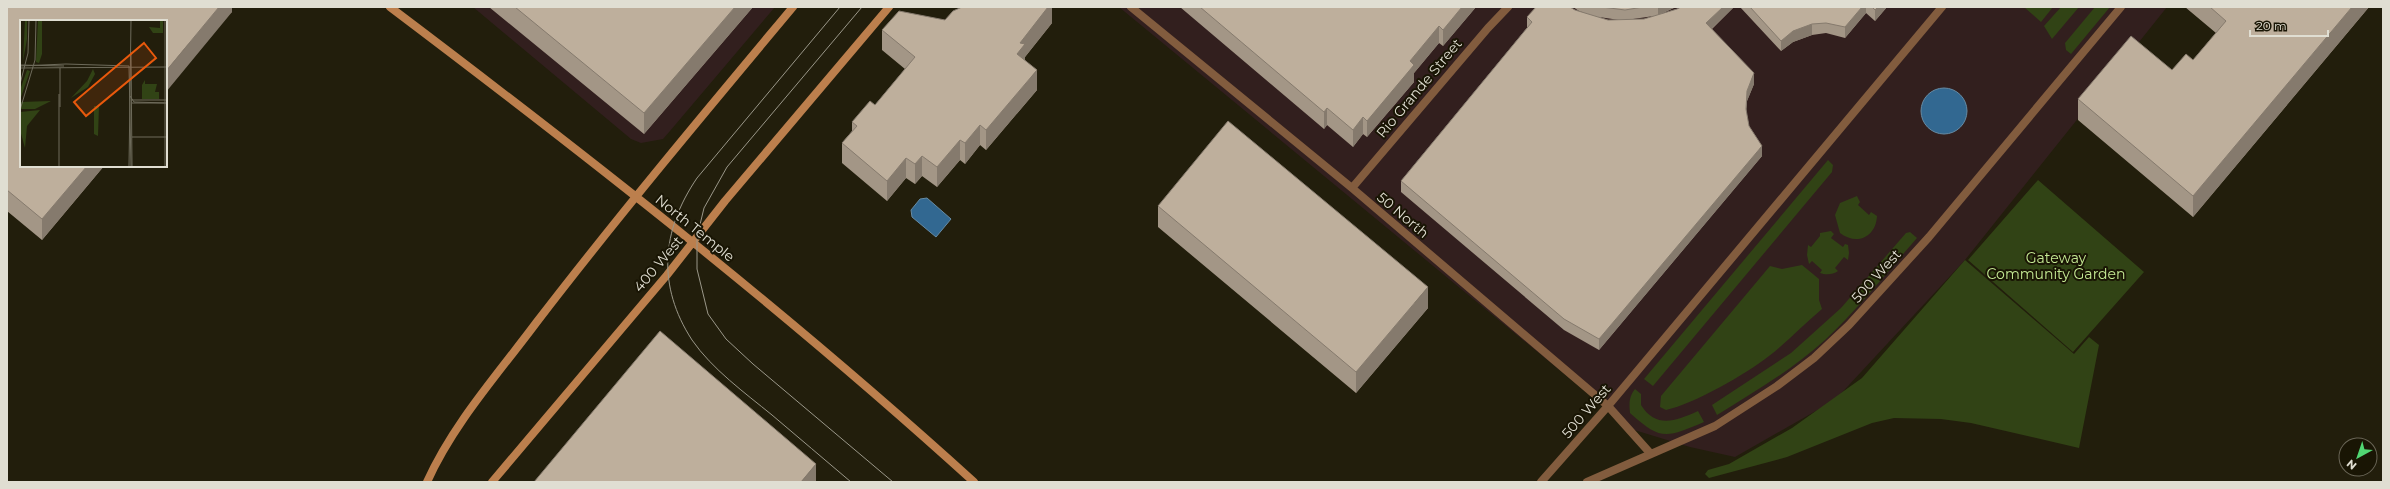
<svg xmlns="http://www.w3.org/2000/svg" width="2390" height="489" font-family="Montserrat,sans-serif">
<style>
.commercial{fill:#321f1e}
.green{fill:#314315}
.water{fill:#326891;stroke:#668ba4}
.lines{fill:none;stroke-linecap:round;stroke-linejoin:round}
.street{stroke:#825c3e;stroke-width:8}
.secondary{stroke:#bc7f4d;stroke-width:8}
.tram{stroke:#9a9789;stroke-width:1}
.wall{fill:#a39686;fill-rule:evenodd}
.shaded-wall{fill:#857a6d}
.building{fill:#beaf9c;stroke:#857a6d}
.labels{text-anchor:middle;dominant-baseline:central;stroke-width:4;stroke-linejoin:round;paint-order:stroke}
.street-label{font-size:14px;fill:#e0ded2;stroke:#191504}
.park-label{font-size:14px;fill:#c5ea94;stroke:#191504}
.inset-road{fill:none;stroke:#6e6b5b;stroke-width:1}
.view{fill:#e8590c;fill-opacity:0.15;stroke:#e8590c;stroke-width:2}
.inset-edge{fill:none;stroke:#e0ded2;stroke-width:2}
</style>
<rect width="100%" height="100%" fill="#221e0c"/>
<!-- commercial -->
<path class="commercial" d="M 473,7 L 775,7 L 670,131 L 663,139 L 641,143 L 631,139 Z
M 1119,7 L 2167,7 L 1965,260 L 1835,400 L 1735,457 L 1690,447 L 1631,429 Z"/>
<!-- green -->
<path class="green" d="M 2024,7 L 2053,7 L 2041,22 Z
M 2061,7 L 2079,7 L 2052,39 L 2044,26 Z
M 2095,7 L 2110,7 L 2071,54 L 2066,50 L 2065,43 Z
M 1828,160 L 1833,165 L 1832,172 L 1653,386 L 1644,379 Z
M 2038,180 L 2144,272 L 2073,352 L 1968,260 Z
M 1857,196 L 1860,202 L 1858,205 L 1869,215 L 1871,212 L 1877,216 C 1876,237 1857,246 1840,233 L 1835,215 L 1840,203 Z
M 1831,231 L 1834,234 L 1831,238 L 1843,247 L 1845,244 L 1848,245 L 1849,253 L 1848,260 L 1844,257 L 1835,268 L 1838,271 C 1833,275 1825,275 1820,273 L 1822,270 L 1812,261 L 1809,264 L 1807,255 L 1808,245 L 1811,247 L 1820,236 L 1820,233 Z
M 1910,232 L 1917,238 C 1887,272 1858,309 1825,340 C 1792,370 1754,392 1717,415 L 1712,405 L 1791,353 L 1841,308 L 1906,233 Z
M 1965,260 L 2074,354 L 2089,337 L 2099,345 L 2079,448 L 1971,423 L 1941,419 L 1894,418 L 1872,423 L 1787,457 L 1709,478 L 1705,474 L 1708,470 L 1729,464 L 1792,428 L 1862,378 Z
M 1802,265 L 1819,279 L 1819,300 L 1822,309 C 1804,324 1787,342 1769,356 C 1746,374 1694,404 1666,410 L 1660,407 L 1661,396 L 1770,266 L 1782,269 Z
M 1635,389 L 1641,394 L 1641,405 C 1656,429 1676,421 1698,411 L 1704,422 C 1666,438 1661,441 1630,413 C 1629,403 1629,397 1635,389 Z"/>
<!-- water -->
<path class="water" d="M1921 111a23 23 0 1 1 46 0a23 23 0 1 1-46 0Z
M 927,198 L 951,219 L 936,237 L 912,217 L 911,210 L 920,199 Z"/>
<g class="lines">
<!-- street -->
<path class="street" d="M 1131,7 L 1352,188 L 1608,406 L 1650,453
M 1352,188 L 1488,28 L 1508,7
M 1541,482 L 1608,406 L 1942,7
M 1587,482 L 1715,426 L 1777,386 L 1814,358 L 1849,325 L 1929,237 L 2121,7"/>
<!-- secondary -->
<path class="secondary" d="M 390,7 C 590,158 788,313 974,482
M 427,482 C 453,424 498,374 536,323 C 619,215 706,111 793,7
M 492,482 L 667,275 L 725,201 L 889,7"/>
<!-- tram -->
<path class="tram" d="M 840,7 L 697,178 C 661,231 657,286 692,340 C 712,369 745,393 772,415 C 798,437 825,460 851,482
M 862,7 L 727,167 L 704,208 L 697,237 L 697,269 L 708,314 L 726,339 L 753,364 L 893,482"/>
</g>
<!-- wall -->
<path class="wall" d="M 7,7 L 232,7 L 232,12 L 21,166 L 104,166 L 42,240 L 7,211 Z
M 489,7 L 753,7 L 644,134 Z
M 1180,7 L 1476,7 L 1443,46 L 1439,43 L 1414,73 L 1414,82 L 1367,137 L 1363,134 L 1353,147 L 1327,125 L 1324,129 Z
M 1573,7 L 1676,7 L 1661,14 L 1734,7 L 1712,29 L 1754,84 L 1747,101 L 1746,111 L 1749,126 L 1762,156 L 1599,350 L 1564,330 L 1401,192 L 1401,181 L 1527,28 L 1527,17 L 1575,10 L 1585,13 L 1579,11 ZM 1654,16 L 1644,19 L 1633,19 ZM 1599,17 L 1619,20 L 1608,20 Z
M 1740,7 L 1887,7 L 1875,21 L 1866,13 L 1845,38 L 1826,33 L 1812,35 L 1793,42 L 1781,51 Z
M 2185,7 L 2369,7 L 2193,217 L 2078,120 L 2078,99 L 2172,70 L 2193,60 L 2216,33 Z
M 1052,8 L 1052,23 L 1025,57 L 1025,60 L 1037,90 L 986,150 L 980,145 L 965,164 L 960,160 L 937,187 L 922,176 L 915,184 L 906,178 L 887,201 L 842,163 L 842,143 L 852,131 L 852,122 L 875,105 L 905,69 L 882,50 L 882,30 L 945,20 Z
M 1158,206 L 1428,308 L 1356,393 L 1158,227 Z"/>
<!-- shaded-wall -->
<path class="shaded-wall" d="M 219,7 L 232,7 L 232,12 L 166,92 L 166,71 Z
M 735,7 L 753,7 L 644,134 L 644,113 Z
M 1044,7 L 1053,7 L 1052,8 L 1052,23 L 1025,57 L 1025,64 L 1017,54 L 1020,43 Z
M 1462,7 L 1476,7 L 1443,46 L 1443,30 Z
M 1658,7 L 1676,7 L 1658,15 Z
M 1723,7 L 1734,7 L 1706,34 L 1706,23 Z
M 1862,7 L 1866,7 L 1866,13 L 1845,38 L 1845,27 Z
M 1878,7 L 1887,7 L 1875,21 L 1875,10 Z
M 2352,7 L 2369,7 L 2193,217 L 2193,196 Z
M 1812,24 L 1812,35 L 1793,42 L 1781,51 L 1781,41 L 1793,31 Z
M 1439,26 L 1439,43 L 1414,73 L 1414,82 L 1367,137 L 1367,121 L 1410,61 Z
M 1037,70 L 1037,90 L 986,150 L 986,130 Z
M 1754,73 L 1754,84 L 1747,101 L 1746,120 L 1747,91 Z
M 1327,108 L 1327,125 L 1324,129 L 1324,112 Z
M 1363,117 L 1363,134 L 1353,147 L 1353,130 Z
M 980,125 L 980,145 L 965,164 L 965,143 Z
M 960,140 L 960,160 L 937,187 L 937,167 Z
M 1762,146 L 1762,156 L 1599,350 L 1599,339 Z
M 922,156 L 922,176 L 915,184 L 915,164 Z
M 906,158 L 906,178 L 887,201 L 887,181 Z
M 87,166 L 104,166 L 42,240 L 42,219 Z
M 1428,287 L 1428,308 L 1356,393 L 1356,372 Z
M 816,464 L 816,482 L 801,482 Z"/>
<!-- building -->
<path class="building" d="M 7,7 L 219,7 L 166,71 L 166,21 L 21,21 L 21,166 L 87,166 L 42,219 L 7,190 Z
M 515,7 L 735,7 L 644,113 Z
M 962,7 L 1048,7 L 1020,43 L 1025,44 L 1017,54 L 1037,70 L 986,130 L 980,125 L 965,143 L 960,140 L 937,167 L 922,156 L 915,164 L 906,158 L 887,181 L 842,143 L 857,126 L 852,122 L 870,101 L 875,105 L 915,57 L 882,30 L 899,11 L 945,20 L 953,11 Z
M 1200,7 L 1462,7 L 1443,30 L 1439,26 L 1410,61 L 1414,65 L 1367,121 L 1363,117 L 1353,130 L 1327,108 L 1324,112 Z
M 1536,7 L 1570,7 L 1575,10 L 1608,20 L 1644,19 L 1677,9 L 1681,7 L 1723,7 L 1706,23 L 1754,73 L 1747,91 L 1746,109 L 1749,126 L 1762,146 L 1599,339 L 1564,319 L 1401,181 L 1532,22 L 1527,17 Z
M 1602,7 L 1643,7 L 1625,10 Z
M 1750,7 L 1862,7 L 1845,27 L 1826,23 L 1812,24 L 1793,31 L 1781,41 Z
M 1872,7 L 1878,7 L 1875,10 Z
M 2210,7 L 2352,7 L 2193,196 L 2078,99 L 2131,36 L 2172,70 L 2186,54 L 2193,60 L 2226,21 Z
M 1228,121 L 1428,287 L 1356,372 L 1158,206 Z
M 660,331 L 816,464 L 801,482 L 534,482 Z"/>
<g class="labels">
<!-- street labels -->
<g class="street-label">
<text transform="translate(1419 88) rotate(-50)">Rio Grande Street</text>
<text transform="translate(1403 215) rotate(40)">50 North</text>
<text transform="translate(695 228) rotate(39)">North Temple</text>
<text transform="translate(658 264) rotate(-50)">400 West</text>
<text transform="translate(1876 276) rotate(-48)">500 West</text>
<text transform="translate(1586 411) rotate(-49)">500 West</text>
</g>
<!-- park labels -->
<g class="park-label">
<text x="2056" y="258">Gateway<tspan x="2056" dy="16">Community Garden</tspan></text>
</g>
</g>
<!-- overview -->
<g transform="translate(20 20)">
<rect width="147" height="147" fill="#221e0c"/>
<path d="M 5,0 L 7,0 L 7,19 L 3,41 ZM 18,0 L 22,1 L 22,34 L 19,43 L 16,42 ZM 140,0 L 143,0 L 143,13 L 133,13 L 129,7 L 140,8 ZM 73,49 L 75,54 L 68,67 L 51,78 L 67,61 ZM 7,50 L 10,51 L 0,80 L 0,70 ZM 125,60 L 125,64 L 137,64 L 135,72 L 139,72 L 139,79 L 122,79 L 122,65 ZM 31,81 L 15,89 L 0,89 L 0,82 ZM 74,86 L 79,86 L 78,116 L 74,114 ZM 20,90 L 7,106 L 5,128 L 0,110 L 0,92 Z" fill="#314315"/>
<path class="inset-road" d="M 111,32 L 112,147M 0,45 L 44,46M 0,46 L 46,44 L 109,46 L 111,147M 0,48 L 147,47M 40,48 L 40,87M 0,64 L 8,33 L 9,0M 110,76 L 114,82 L 147,83M 112,80 L 147,80M 112,83 L 147,83M 0,90 L 15,40 L 16,0M 112,117 L 147,117M 39,147 L 39,74M 109,147 L 111,0M 145,147 L 145,0"/>
<path class="view" d="M 124,23 L 136,38 L 66,96 L 54,82 Z"/>
<rect width="147" height="147" class="inset-edge"/>
</g>
<!-- border -->
<rect width="2390" height="489" fill="none" stroke="#e0ded2" stroke-width="16"/>
<!-- north arrow -->
<g transform="translate(2358 457) rotate(220)"><circle r="19" fill="#191504" stroke="#696556"/>
<path d="M0-3L7 15L0 10L-7 15Z" fill="#51d673"/>
<text y="-6" font-size="11" font-weight="bold" text-anchor="middle" fill="#e0ded2">N</text>
</g>
<!-- scale -->
<path d="M2250 30v6h78v-6" fill="none" stroke="#e0ded2" stroke-width="2"/>
<text x="2256" y="30" font-size="12" fill="#e0ded2" stroke="#191504" stroke-width="3" paint-order="stroke">20 m</text>
</svg>
